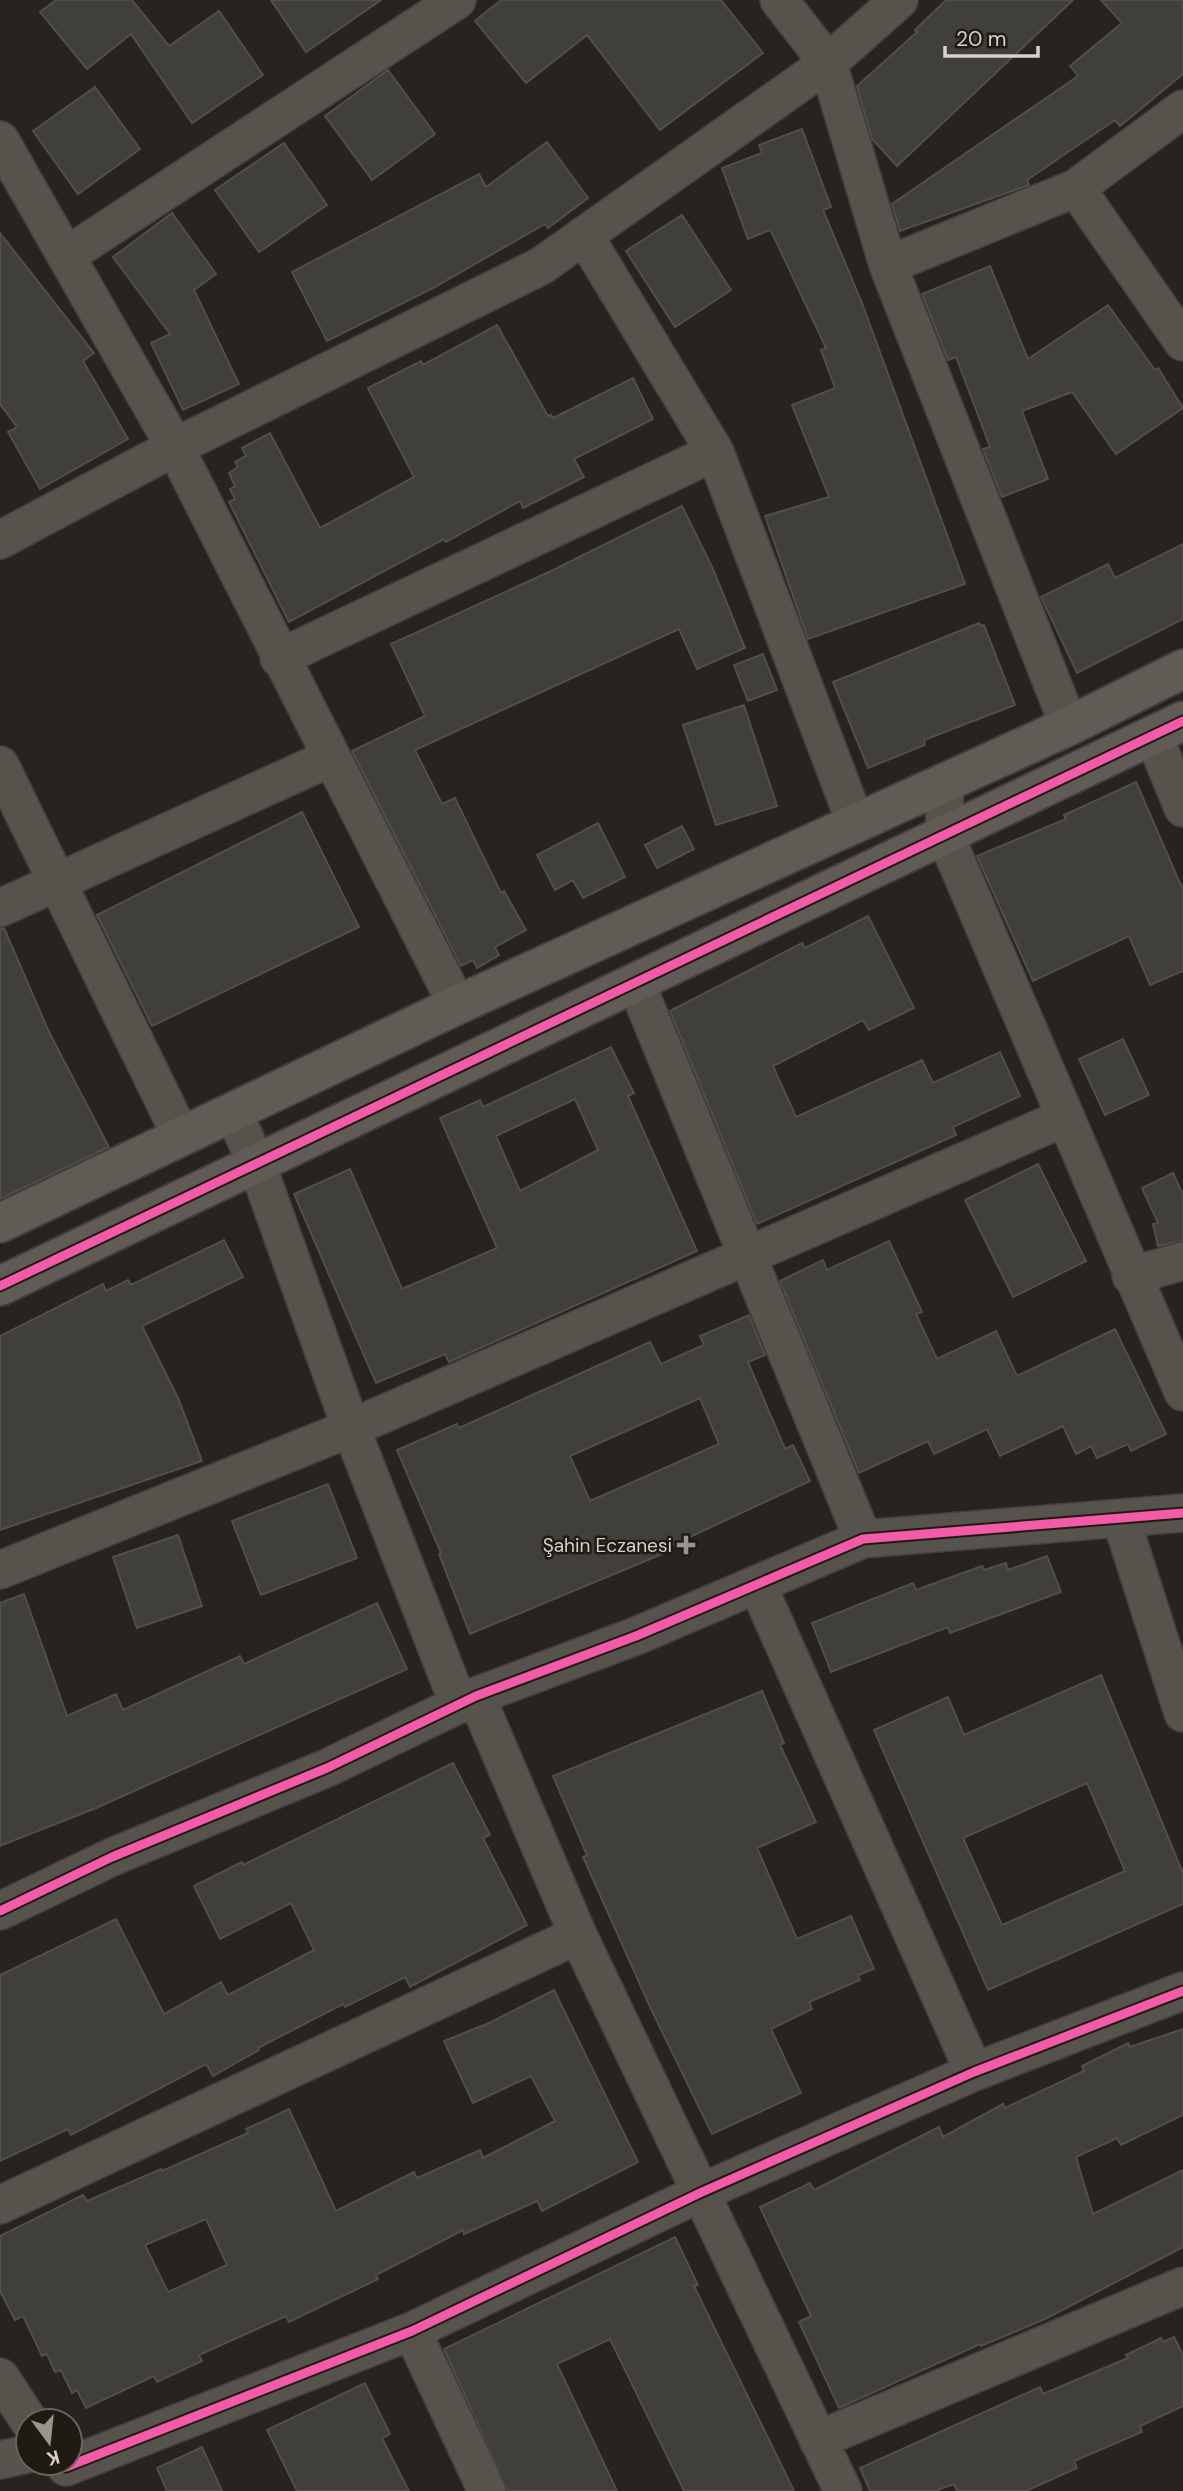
<svg xmlns="http://www.w3.org/2000/svg" width="1183" height="2491" font-family="'DM Sans',sans-serif">
<style>
.building{fill:#413f3c;stroke:#514e4b;stroke-width:2;fill-rule:evenodd}
.lines{fill:none;stroke-linecap:round;stroke-linejoin:round}
.street-casing{stroke:#413f3c;stroke-width:40}
.secondary-casing{stroke:#413f3c;stroke-width:42}
.street{stroke:#56524c;stroke-width:37}
.secondary{stroke:#615b55;stroke-width:38}
.cycleway-casing{stroke:#201b12;stroke-width:13}
.cycleway{stroke:#f35aa7;stroke-width:9}
.poi-dot{fill:#989590;stroke:#201b12;stroke-width:2.5}
.labels{text-anchor:middle;dominant-baseline:central;stroke-width:5;stroke-linejoin:round;paint-order:stroke}
.poi-label{font-size:19px;fill:#d5d2cc;stroke:#201b12;text-anchor:end}
</style>
<rect width="100%" height="100%" fill="#262320"/>
<!-- building -->
<path class="building" d="M 56,0 L 132,0 L 169,46 L 219,11 L 263,75 L 192,123 L 131,34 L 87,69 L 40,12 Z
M 271,0 L 381,0 L 306,52 Z
M 501,0 L 721,0 L 763,53 L 660,130 L 587,35 L 526,83 L 475,21 Z
M 946,0 L 1073,0 L 897,166 L 872,139 L 857,86 L 917,32 L 915,30 Z
M 1101,0 L 1183,0 L 1183,74 L 1120,126 L 1115,120 L 1027,180 L 1029,185 L 900,231 L 892,204 L 1078,76 L 1070,66 L 1122,23 Z
M 388,70 L 435,134 L 372,180 L 325,116 Z
M 95,87 L 140,149 L 78,194 L 33,131 Z
M 802,129 L 831,207 L 823,210 L 862,303 L 965,584 L 808,639 L 765,516 L 829,497 L 792,405 L 835,388 L 821,350 L 826,348 L 774,237 L 770,230 L 748,239 L 722,168 L 762,153 L 759,145 Z
M 547,142 L 588,198 L 548,228 L 545,224 L 433,288 L 327,341 L 292,272 L 479,174 L 486,187 Z
M 284,143 L 327,205 L 259,252 L 215,190 Z
M 172,213 L 216,274 L 194,290 L 239,384 L 183,410 L 151,343 L 170,334 L 113,257 Z
M 682,215 L 731,290 L 675,327 L 626,251 Z
M 0,233 L 94,353 L 83,361 L 128,439 L 40,489 L 8,432 L 17,427 L 0,404 Z
M 990,266 L 1028,359 L 1108,305 L 1155,370 L 1158,368 L 1183,408 L 1116,454 L 1072,392 L 1022,411 L 1048,479 L 1002,497 L 983,449 L 990,447 L 956,357 L 948,360 L 922,294 Z
M 497,325 L 548,416 L 551,415 L 553,418 L 633,378 L 653,419 L 574,459 L 584,477 L 523,508 L 520,501 L 446,542 L 444,539 L 289,622 L 229,502 L 235,499 L 230,489 L 235,486 L 229,473 L 238,467 L 235,462 L 246,456 L 242,448 L 270,433 L 320,528 L 414,477 L 368,388 L 421,361 L 423,365 Z
M 682,506 L 713,569 L 745,648 L 697,669 L 679,629 L 415,750 L 442,804 L 455,798 L 501,893 L 504,891 L 526,930 L 495,947 L 499,955 L 477,968 L 473,960 L 461,966 L 352,751 L 425,716 L 391,644 L 549,572 Z
M 1183,544 L 1183,619 L 1077,673 L 1041,597 L 1108,564 L 1115,578 Z
M 979,623 L 981,626 L 984,625 L 1015,705 L 924,740 L 925,745 L 868,768 L 833,682 Z
M 763,654 L 777,690 L 748,701 L 734,665 Z
M 744,705 L 777,806 L 716,825 L 683,725 Z
M 1136,782 L 1183,890 L 1183,971 L 1150,985 L 1129,936 L 1033,981 L 977,856 L 1066,819 L 1064,815 Z
M 302,812 L 359,927 L 152,1026 L 97,915 Z
M 598,823 L 625,877 L 583,898 L 573,880 L 555,890 L 537,855 Z
M 682,826 L 694,849 L 657,868 L 645,845 Z
M 868,916 L 914,1008 L 869,1030 L 863,1020 L 773,1066 L 796,1117 L 922,1060 L 933,1083 L 1000,1052 L 1020,1096 L 953,1127 L 956,1135 L 757,1224 L 670,1011 L 802,943 L 805,948 Z
M 4,928 L 49,1032 L 109,1147 L 0,1199 L 0,929 Z
M 1123,1039 L 1149,1095 L 1105,1115 L 1079,1059 Z
M 611,1047 L 634,1093 L 628,1096 L 697,1251 L 449,1362 L 445,1354 L 376,1383 L 294,1194 L 350,1169 L 402,1289 L 497,1248 L 440,1118 L 480,1100 L 483,1107 ZM 575,1099 L 598,1150 L 520,1191 L 496,1136 Z
M 1038,1164 L 1086,1261 L 1013,1297 L 965,1200 Z
M 1173,1173 L 1183,1195 L 1183,1241 L 1158,1246 L 1153,1224 L 1158,1223 L 1142,1188 Z
M 224,1240 L 243,1277 L 142,1326 L 178,1398 L 202,1461 L 0,1530 L 0,1336 L 103,1284 L 106,1291 L 128,1280 L 131,1285 Z
M 889,1241 L 922,1312 L 916,1314 L 937,1359 L 996,1331 L 1017,1376 L 1115,1329 L 1166,1434 L 1131,1451 L 1128,1444 L 1097,1458 L 1091,1446 L 1076,1454 L 1063,1426 L 1000,1456 L 987,1429 L 934,1454 L 928,1441 L 859,1473 L 780,1281 L 823,1260 L 827,1270 Z
M 749,1315 L 765,1355 L 748,1362 L 785,1449 L 793,1445 L 810,1481 L 664,1549 L 665,1553 L 470,1634 L 439,1554 L 441,1553 L 397,1450 L 457,1424 L 459,1428 L 650,1342 L 661,1364 L 704,1345 L 700,1336 ZM 700,1398 L 719,1444 L 590,1501 L 570,1456 Z
M 328,1484 L 357,1558 L 261,1595 L 232,1521 Z
M 178,1535 L 202,1606 L 137,1628 L 113,1557 Z
M 1047,1556 L 1061,1592 L 950,1633 L 948,1627 L 831,1672 L 812,1623 L 913,1583 L 916,1590 L 982,1566 L 984,1570 L 1006,1563 L 1008,1570 Z
M 24,1594 L 67,1716 L 116,1694 L 123,1710 L 240,1656 L 244,1664 L 377,1603 L 407,1669 L 96,1808 L 0,1846 L 0,1603 Z
M 1101,1675 L 1183,1873 L 1183,1904 L 988,1990 L 874,1730 L 948,1697 L 964,1735 ZM 1087,1783 L 1125,1871 L 1002,1925 L 963,1838 Z
M 762,1691 L 784,1743 L 780,1745 L 816,1822 L 757,1848 L 797,1939 L 851,1916 L 874,1969 L 858,1975 L 860,1980 L 809,2002 L 812,2009 L 771,2029 L 801,2093 L 712,2134 L 651,2009 L 583,1857 L 587,1855 L 553,1776 Z
M 453,1763 L 490,1835 L 483,1838 L 527,1925 L 410,1987 L 405,1977 L 345,2007 L 343,2004 L 258,2048 L 259,2050 L 213,2076 L 206,2064 L 71,2135 L 68,2129 L 0,2161 L 0,1975 L 116,1919 L 164,2014 L 221,1982 L 228,1995 L 314,1950 L 291,1903 L 220,1939 L 194,1886 L 242,1862 L 243,1865 Z
M 554,1990 L 638,2162 L 542,2211 L 537,2201 L 464,2234 L 463,2230 L 376,2275 L 378,2279 L 289,2322 L 286,2316 L 199,2355 L 202,2361 L 157,2382 L 154,2376 L 86,2408 L 77,2390 L 72,2393 L 61,2370 L 55,2372 L 47,2354 L 42,2356 L 23,2316 L 15,2320 L 0,2291 L 0,2236 L 83,2195 L 87,2201 L 161,2169 L 162,2171 L 248,2133 L 246,2129 L 289,2109 L 336,2211 L 414,2172 L 417,2178 L 480,2150 L 483,2158 L 555,2121 L 531,2076 L 473,2103 L 444,2041 L 489,2023 ZM 206,2219 L 227,2265 L 168,2292 L 145,2245 Z
M 1183,2029 L 1183,2115 L 1121,2145 L 1117,2138 L 1076,2157 L 1093,2214 L 1183,2170 L 1183,2247 L 1045,2319 L 981,2346 L 980,2344 L 839,2408 L 799,2322 L 811,2316 L 760,2207 L 810,2183 L 814,2190 L 939,2127 L 943,2137 L 1003,2104 L 1005,2108 L 1084,2071 L 1082,2066 L 1128,2043 L 1130,2047 Z
M 675,2237 L 698,2285 L 694,2286 L 794,2491 L 684,2491 L 610,2339 L 557,2364 L 617,2491 L 508,2491 L 444,2349 Z
M 1174,2337 L 1183,2355 L 1183,2406 L 1140,2426 L 1142,2432 L 1074,2461 L 1077,2468 L 1026,2491 L 957,2491 L 954,2484 L 935,2491 L 870,2491 L 860,2468 L 1040,2387 L 1043,2394 L 1128,2358 L 1126,2355 L 1161,2338 L 1163,2342 Z
M 365,2383 L 390,2434 L 382,2438 L 409,2491 L 297,2491 L 267,2430 Z
M 202,2447 L 222,2491 L 167,2491 L 157,2468 Z"/>
<g class="lines">
<defs>
<path id="street" d="M 779,0 L 828,63 L 888,265 L 1069,726
M 0,140 L 175,447 L 457,1005
M 1076,188 L 1183,342
M 584,235 L 715,452 L 856,824
M 66,256 L 457,0
M 888,265 L 1076,188 L 1183,109
M 0,540 L 175,447 L 541,266 L 828,63 L 899,0
M 279,658 L 715,452
M 1154,737 L 1183,808
M 0,765 L 181,1136
M 944,783 L 945,835 L 1183,1392
M 0,908 L 330,758
M 636,983 L 863,1539
M 233,1112 L 256,1162 L 351,1428 L 459,1705
M 1131,1276 L 1183,1261
M 1121,1519 L 1183,1713
M 0,1570 L 351,1428 L 1066,1117
M 757,1584 L 974,2072
M 476,1696 L 578,1935 L 843,2491
M 0,1911 L 112,1857 L 327,1768 L 476,1696 L 636,1636 L 863,1539 L 1183,1513
M 0,2205 L 578,1935
M 412,2331 L 487,2491
M 0,2377 L 29,2421
M 818,2440 L 1183,2286
M 0,2460 L 28,2454
M 66,2467 L 412,2331 L 702,2192 L 974,2072 L 1183,1991"/>
<path id="secondary" d="M 0,1223 L 457,1005 L 1069,726 L 1183,669
M 0,1286 L 1183,721"/>
</defs>
<!-- street casing -->
<use href="#street" class="street-casing"/>
<!-- secondary casing -->
<use href="#secondary" class="secondary-casing"/>
<!-- street -->
<use href="#street" class="street"/>
<!-- secondary -->
<use href="#secondary" class="secondary"/>
<defs>
<path id="cycleway" d="M 0,1286 L 1183,721
M 0,1911 L 112,1857 L 327,1768 L 476,1696 L 636,1636 L 863,1539 L 1183,1513
M 66,2467 L 412,2331 L 702,2192 L 974,2072 L 1183,1991"/>
</defs>
<!-- cycleway casing -->
<use href="#cycleway" class="cycleway-casing"/>
<!-- cycleway -->
<use href="#cycleway" class="cycleway"/>
</g>
<!-- markers -->
<path class="poi-dot" d="M682.5 1534.5h7v7h7v7h-7v7h-7v-7h-7v-7h7z"/>
<g class="labels">
<!-- poi labels -->
<g class="poi-label">
<text x="672" y="1545">Şahin Eczanesi</text>
</g>
</g>
<!-- north arrow -->
<g transform="translate(49 2442) rotate(165)"><circle r="33" fill="#201b12" stroke="#68645c" stroke-width="2"/>
<path d="M0-5L12 26L0 18L-12 26Z" fill="#989590"/>
<text y="-10" font-size="19" font-weight="bold" text-anchor="middle" fill="#d5d2cc">K</text>
</g>
<!-- scale -->
<path d="M945 46v10h93v-10" fill="none" stroke="#d5d2cc" stroke-width="3.5"/>
<text x="956" y="46" font-size="21" fill="#d5d2cc" stroke="#201b12" stroke-width="5" paint-order="stroke">20 m</text>
</svg>
